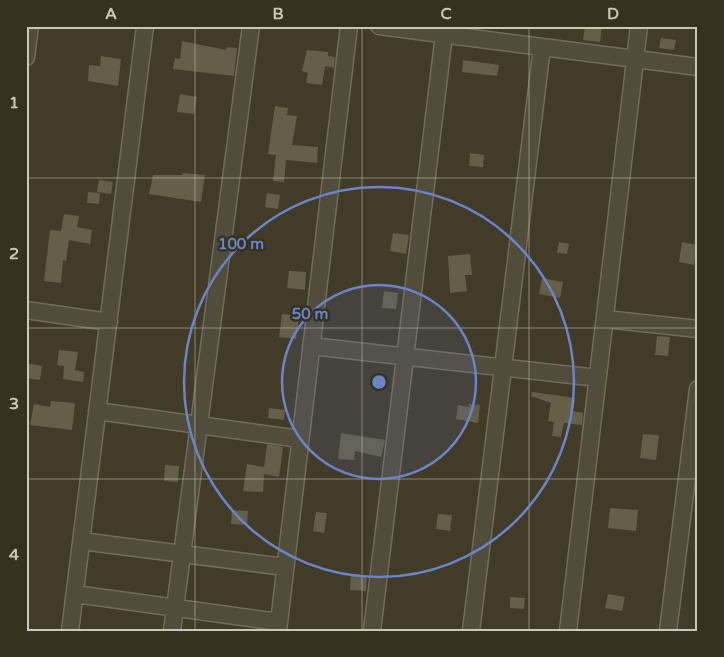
<svg xmlns="http://www.w3.org/2000/svg" width="724" height="657" font-family="'Varela Round',sans-serif">
<style>
.building{fill:#655f49}
.lines{fill:none;stroke-linecap:round;stroke-linejoin:round}
.minor-casing{stroke:#716c5d;stroke-width:19}
.minor{stroke:#514c3c;stroke-width:16}
.grid{fill:none;stroke:#cbc7b9;stroke-width:1;stroke-opacity:0.55}
.ring{fill:none;stroke:#6b84ca;stroke-width:2.5}
.centre{fill:#6b84ca;stroke:#363221;stroke-width:2.5}
.ring-label{font-size:15px;text-anchor:middle;font-weight:bold;fill:#6b84ca;stroke:#363221;stroke-width:5;stroke-linejoin:round;paint-order:stroke}
.neatline{fill:none;stroke:#cbc7b9;stroke-width:2}
.grid-label{font-size:16px;text-anchor:middle;font-weight:bold;fill:#cbc7b9}
</style>
<rect width="100%" height="100%" fill="#413b28"/>
<!-- building -->
<path class="building" d="M 585,26 L 602,26 L 600,42 L 583,40 Z
M 661,38 L 676,40 L 674,50 L 659,48 Z
M 182,41 L 226,50 L 227,47 L 237,48 L 234,76 L 173,69 L 175,58 L 180,59 Z
M 307,50 L 328,52 L 328,56 L 335,57 L 334,68 L 325,66 L 322,85 L 306,83 L 308,73 L 302,71 Z
M 101,56 L 121,59 L 118,86 L 88,81 L 89,65 L 100,66 Z
M 463,60 L 499,65 L 497,76 L 462,72 Z
M 180,94 L 197,97 L 194,114 L 177,112 Z
M 275,106 L 288,108 L 287,115 L 297,116 L 292,145 L 318,147 L 317,163 L 286,160 L 284,182 L 273,181 L 276,155 L 268,154 Z
M 470,153 L 484,155 L 483,167 L 469,166 Z
M 183,173 L 205,175 L 201,202 L 149,194 L 153,175 L 182,175 Z
M 99,180 L 113,182 L 111,194 L 97,192 Z
M 88,192 L 100,193 L 99,204 L 87,203 Z
M 267,193 L 280,195 L 278,209 L 265,207 Z
M 64,214 L 79,216 L 77,227 L 92,230 L 90,244 L 69,240 L 66,261 L 63,260 L 61,283 L 44,281 L 50,230 L 61,231 Z
M 393,233 L 409,235 L 406,254 L 390,251 Z
M 559,242 L 569,244 L 567,254 L 557,253 Z
M 682,242 L 697,245 L 694,265 L 679,262 Z
M 470,254 L 472,275 L 465,275 L 467,291 L 450,293 L 448,256 Z
M 289,271 L 306,272 L 305,290 L 287,288 Z
M 542,278 L 563,282 L 560,298 L 539,294 Z
M 384,291 L 398,293 L 396,309 L 382,308 Z
M 282,314 L 299,316 L 296,339 L 279,337 Z
M 657,336 L 670,337 L 668,356 L 655,355 Z
M 59,350 L 78,352 L 75,370 L 84,372 L 83,382 L 63,379 L 64,366 L 57,365 Z
M 26,363 L 42,366 L 40,380 L 26,378 Z
M 532,392 L 575,398 L 573,411 L 583,413 L 582,425 L 564,423 L 561,437 L 552,436 L 554,422 L 548,421 L 551,403 L 531,396 Z
M 51,401 L 75,403 L 72,430 L 30,425 L 34,404 L 50,407 Z
M 469,404 L 480,405 L 478,423 L 456,419 L 458,405 L 469,407 Z
M 269,408 L 285,410 L 284,420 L 268,418 Z
M 341,433 L 385,440 L 381,457 L 355,451 L 354,460 L 338,459 Z
M 643,434 L 659,435 L 656,460 L 640,458 Z
M 267,444 L 283,447 L 279,477 L 264,474 L 263,492 L 243,491 L 247,464 L 264,467 Z
M 165,465 L 179,466 L 178,482 L 164,481 Z
M 610,508 L 638,510 L 636,531 L 608,528 Z
M 232,510 L 248,511 L 247,525 L 231,524 Z
M 316,512 L 327,513 L 324,533 L 313,531 Z
M 438,514 L 452,515 L 450,531 L 436,529 Z
M 351,574 L 367,575 L 366,591 L 350,590 Z
M 608,594 L 625,597 L 622,611 L 605,608 Z
M 510,597 L 525,598 L 524,609 L 510,608 Z"/>
<g class="lines">
<defs>
<path id="minor" d="M 379,26 L 698,67
M 26,57 L 30,26
M 26,310 L 109,322
M 605,319 L 698,329
M 311,346 L 598,378
M 97,411 L 300,439
M 81,541 L 285,567
M 75,594 L 279,622
M 70,631 L 145,26
M 172,631 L 251,26
M 278,631 L 349,26
M 372,631 L 445,26
M 471,631 L 542,47
M 568,631 L 639,26
M 668,631 L 698,389"/>
</defs>
<!-- minor casing -->
<use href="#minor" class="minor-casing"/>
<!-- minor -->
<use href="#minor" class="minor"/>
</g>
<!-- grid -->
<path class="grid" d="M 195,26 L 195,631M 362,26 L 362,631M 529,26 L 529,631M 26,178 L 698,178M 26,328 L 698,328M 26,479 L 698,479"/>
<!-- distance rings -->
<circle cx="379" cy="382" r="97" fill="#6b84ca" fill-opacity=".12"/>
<g class="ring">
<circle cx="379" cy="382" r="97"/>
<circle cx="379" cy="382" r="195"/>
</g>
<circle cx="379" cy="382" r="8" class="centre"/>
<g class="ring-label">
<text x="241" y="249">100 m</text>
<text x="310" y="319">50 m</text>
</g>
<!-- border -->
<rect width="724" height="657" fill="none" stroke="#363221" stroke-width="55"/>
<rect x="28" y="28" width="668" height="602" class="neatline"/>
<g class="grid-label">
<text x="111" y="19">A</text>
<text x="278" y="19">B</text>
<text x="446" y="19">C</text>
<text x="613" y="19">D</text>
<text x="14" y="108">1</text>
<text x="14" y="259">2</text>
<text x="14" y="409">3</text>
<text x="14" y="560">4</text>
</g>
</svg>
